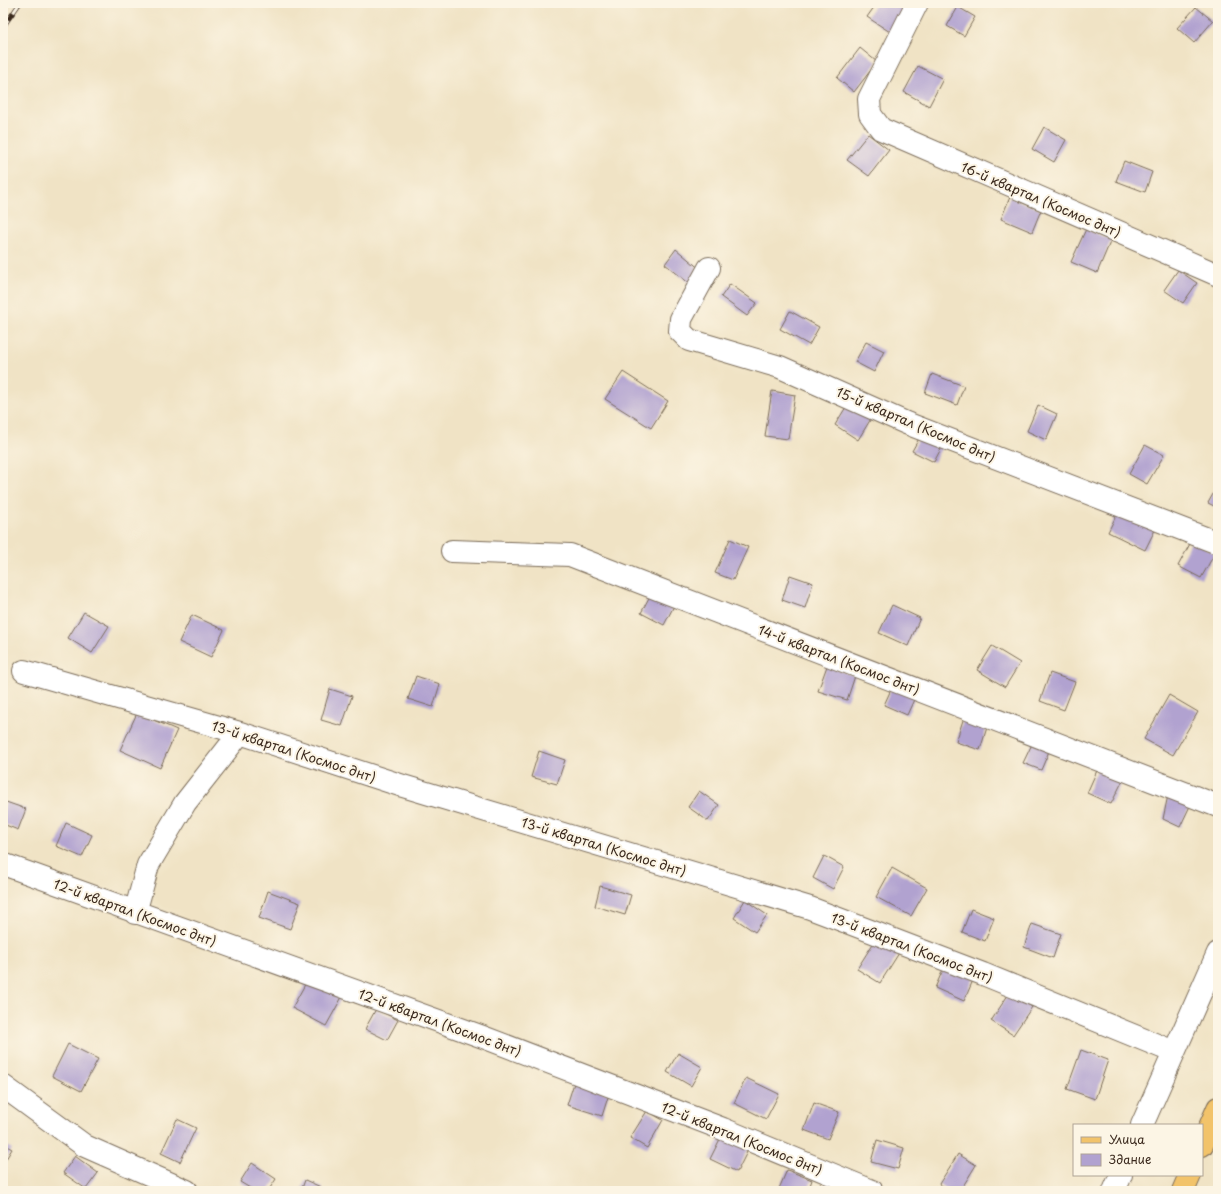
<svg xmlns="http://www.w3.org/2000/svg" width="1221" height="1194" font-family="'Playpen Sans',sans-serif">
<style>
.building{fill:#b1a2d0}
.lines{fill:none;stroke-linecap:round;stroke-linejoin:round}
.minor-casing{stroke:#7a6b58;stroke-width:24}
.major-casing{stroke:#7a6b58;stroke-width:24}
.minor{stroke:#fff;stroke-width:22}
.major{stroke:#f2c36a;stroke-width:22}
.rail-casing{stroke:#3b2a1e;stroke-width:4.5}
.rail{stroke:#fcf5e5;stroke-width:3;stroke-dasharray:9;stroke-linecap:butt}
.labels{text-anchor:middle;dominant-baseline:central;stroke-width:4;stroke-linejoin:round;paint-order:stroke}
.street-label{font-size:13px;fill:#3b2a1e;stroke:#fcf5e5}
</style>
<rect width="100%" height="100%" fill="#fcf5e5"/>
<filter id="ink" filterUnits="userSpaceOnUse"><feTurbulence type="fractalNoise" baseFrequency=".025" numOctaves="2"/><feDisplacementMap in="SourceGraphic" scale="8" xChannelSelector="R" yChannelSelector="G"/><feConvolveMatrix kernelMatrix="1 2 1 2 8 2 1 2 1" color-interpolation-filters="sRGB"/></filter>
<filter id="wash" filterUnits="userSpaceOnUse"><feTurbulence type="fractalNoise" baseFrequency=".012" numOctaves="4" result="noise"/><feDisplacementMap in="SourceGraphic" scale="16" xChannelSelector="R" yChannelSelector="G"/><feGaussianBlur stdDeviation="0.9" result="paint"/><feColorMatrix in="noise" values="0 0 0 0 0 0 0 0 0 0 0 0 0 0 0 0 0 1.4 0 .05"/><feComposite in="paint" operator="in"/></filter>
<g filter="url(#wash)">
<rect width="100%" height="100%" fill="#f0e3c5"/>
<g id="blocks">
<!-- building -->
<path class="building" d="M 877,3 L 910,3 L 890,32 L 867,17 Z
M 958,7 L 975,17 L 964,36 L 947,26 Z
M 1196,7 L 1213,21 L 1194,43 L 1177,28 Z
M 860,48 L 877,62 L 854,92 L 837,78 Z
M 918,66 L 943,79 L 929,106 L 904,92 Z
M 1044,127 L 1066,140 L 1054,162 L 1032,149 Z
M 868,134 L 889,150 L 869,176 L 847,160 Z
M 1124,161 L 1152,172 L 1145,192 L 1116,181 Z
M 1010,197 L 1041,210 L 1032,232 L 1001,219 Z
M 1086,229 L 1111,240 L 1097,273 L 1071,262 Z
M 676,249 L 701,270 L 690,284 L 665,264 Z
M 1178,270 L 1197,283 L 1183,303 L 1164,290 Z
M 730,284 L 757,303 L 747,316 L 721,297 Z
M 790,311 L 819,327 L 809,345 L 780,329 Z
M 866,342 L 884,351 L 874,372 L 855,362 Z
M 623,372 L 668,401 L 651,428 L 605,399 Z
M 932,374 L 964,386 L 957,405 L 925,393 Z
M 772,391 L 795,395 L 788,439 L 765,436 Z
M 849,402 L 872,417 L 858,440 L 835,425 Z
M 1038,405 L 1057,414 L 1046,440 L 1027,431 Z
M 922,433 L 944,443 L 934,462 L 912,451 Z
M 1145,445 L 1164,455 L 1147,484 L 1129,474 Z
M 1217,487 L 1218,488 L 1218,508 L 1208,503 Z
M 1118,512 L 1155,530 L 1145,550 L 1108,532 Z
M 730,539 L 748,547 L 733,580 L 715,573 Z
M 1192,540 L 1215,553 L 1201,578 L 1178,566 Z
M 790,575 L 813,583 L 805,608 L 782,600 Z
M 653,590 L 676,602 L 664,625 L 641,613 Z
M 892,605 L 920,618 L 908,646 L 879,633 Z
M 84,612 L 109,626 L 92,653 L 68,638 Z
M 192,615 L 224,630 L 211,657 L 179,642 Z
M 992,646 L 1020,663 L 1005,687 L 977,670 Z
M 827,666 L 855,676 L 847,700 L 818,691 Z
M 1050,673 L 1075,682 L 1064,710 L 1040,701 Z
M 416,676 L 440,684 L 433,707 L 408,699 Z
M 894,683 L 917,693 L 907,715 L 884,705 Z
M 330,689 L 352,696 L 342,726 L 321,720 Z
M 1169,695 L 1198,712 L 1173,755 L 1144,739 Z
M 137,713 L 177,730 L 160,768 L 120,750 Z
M 964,717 L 988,724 L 980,750 L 956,742 Z
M 1033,742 L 1050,749 L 1041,770 L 1023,763 Z
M 539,751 L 565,760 L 557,784 L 531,777 Z
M 1099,766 L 1124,778 L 1111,804 L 1087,793 Z
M 699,791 L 719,805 L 708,821 L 688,807 Z
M 1168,795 L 1190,806 L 1180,827 L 1163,819 Z
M 6,802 L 26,809 L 18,830 L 3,824 L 3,811 Z
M 66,823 L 92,835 L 82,857 L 56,846 Z
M 824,856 L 844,867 L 833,889 L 813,878 Z
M 892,868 L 927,888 L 911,916 L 876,897 Z
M 600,886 L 631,895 L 625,915 L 595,906 Z
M 268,891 L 300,903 L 290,929 L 259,918 Z
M 745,900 L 767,915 L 755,932 L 734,918 Z
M 971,909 L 994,918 L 985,941 L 962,932 Z
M 1032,924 L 1061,934 L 1053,958 L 1024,947 Z
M 876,939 L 899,953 L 880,983 L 857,969 Z
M 945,965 L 974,978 L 964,1001 L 935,988 Z
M 308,979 L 342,997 L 326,1026 L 292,1008 Z
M 1010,992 L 1032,1007 L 1013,1035 L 991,1021 Z
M 376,1009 L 398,1020 L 387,1040 L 365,1029 Z
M 68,1044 L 98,1059 L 81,1091 L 52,1076 Z
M 1081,1050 L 1108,1060 L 1095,1099 L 1067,1089 Z
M 678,1053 L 702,1067 L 691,1086 L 667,1072 Z
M 746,1078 L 779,1094 L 766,1119 L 734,1103 Z
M 574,1083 L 609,1094 L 602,1116 L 567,1105 Z
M 814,1103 L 839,1112 L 828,1139 L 804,1130 Z
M 647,1111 L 663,1120 L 647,1148 L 630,1138 Z
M 177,1119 L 196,1128 L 180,1162 L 161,1153 Z
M 722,1135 L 749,1148 L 737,1172 L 710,1159 Z
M 877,1140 L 904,1148 L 898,1169 L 871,1162 Z
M 3,1144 L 12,1149 L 3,1164 Z
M 958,1154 L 976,1165 L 960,1191 L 951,1191 L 939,1184 Z
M 75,1156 L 98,1173 L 86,1189 L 63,1173 Z
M 252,1163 L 276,1179 L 268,1191 L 255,1191 L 240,1182 Z
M 787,1170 L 812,1180 L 808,1191 L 778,1191 Z
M 305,1180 L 323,1188 L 322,1191 L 301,1191 Z"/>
</g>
</g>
<g filter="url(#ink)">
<use href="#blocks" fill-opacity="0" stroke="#7a6b58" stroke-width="1"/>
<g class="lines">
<defs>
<path id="minor" d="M 917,3 L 869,99 L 870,114 L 881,129 L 1218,275
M 709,268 L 681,319 L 680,331 L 689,340 L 780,367 L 906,423 L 1218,543
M 452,551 L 570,555 L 1218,806
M 24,671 L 240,733 L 403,786 L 810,908 L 983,974 L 1174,1052
M 3,864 L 483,1037 L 723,1129 L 872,1191
M 135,913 L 148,865 L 185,803 L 240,733
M 3,1086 L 85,1146 L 187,1191
M 1142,1125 L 1218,953
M 1114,1191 L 1121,1175"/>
<path id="major" d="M 1202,1145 L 1218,1108
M 1183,1191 L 1190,1175"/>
</defs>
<!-- minor casing -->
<use href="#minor" class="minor-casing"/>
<!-- major casing -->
<use href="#major" class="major-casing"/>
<!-- minor -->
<use href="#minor" class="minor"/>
<!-- major -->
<use href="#major" class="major"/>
<defs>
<path id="rail" d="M 3,27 L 20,3"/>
</defs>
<!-- rail casing -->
<use href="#rail" class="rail-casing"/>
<!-- rail -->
<use href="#rail" class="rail"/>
</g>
</g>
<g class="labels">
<!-- street labels -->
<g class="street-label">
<text transform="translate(1041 199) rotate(23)">16-й квартал (Космос днт)</text>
<text transform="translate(916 424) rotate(23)">15-й квартал (Космос днт)</text>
<text transform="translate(839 659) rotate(21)">14-й квартал (Космос днт)</text>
<text transform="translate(294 751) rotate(18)">13-й квартал (Космос днт)</text>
<text transform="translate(604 846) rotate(17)">13-й квартал (Космос днт)</text>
<text transform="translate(135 912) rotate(20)">12-й квартал (Космос днт)</text>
<text transform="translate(912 947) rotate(21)">13-й квартал (Космос днт)</text>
<text transform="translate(440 1022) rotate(20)">12-й квартал (Космос днт)</text>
<text transform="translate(742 1138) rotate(22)">12-й квартал (Космос днт)</text>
</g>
</g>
<!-- margin -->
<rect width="1221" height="1194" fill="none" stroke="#fcf5e5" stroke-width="16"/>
<!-- legend -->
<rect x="1073" y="1124" width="130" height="52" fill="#fcf5e5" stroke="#afa495"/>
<rect x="1081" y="1137" width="20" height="6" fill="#f2c36a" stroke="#afa495"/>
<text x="1109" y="1144" font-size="12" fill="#3b2a1e">Улица</text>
<rect x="1081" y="1154" width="20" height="12" fill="#b1a2d0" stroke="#afa495"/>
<text x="1109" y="1164" font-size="12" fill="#3b2a1e">Здание</text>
</svg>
